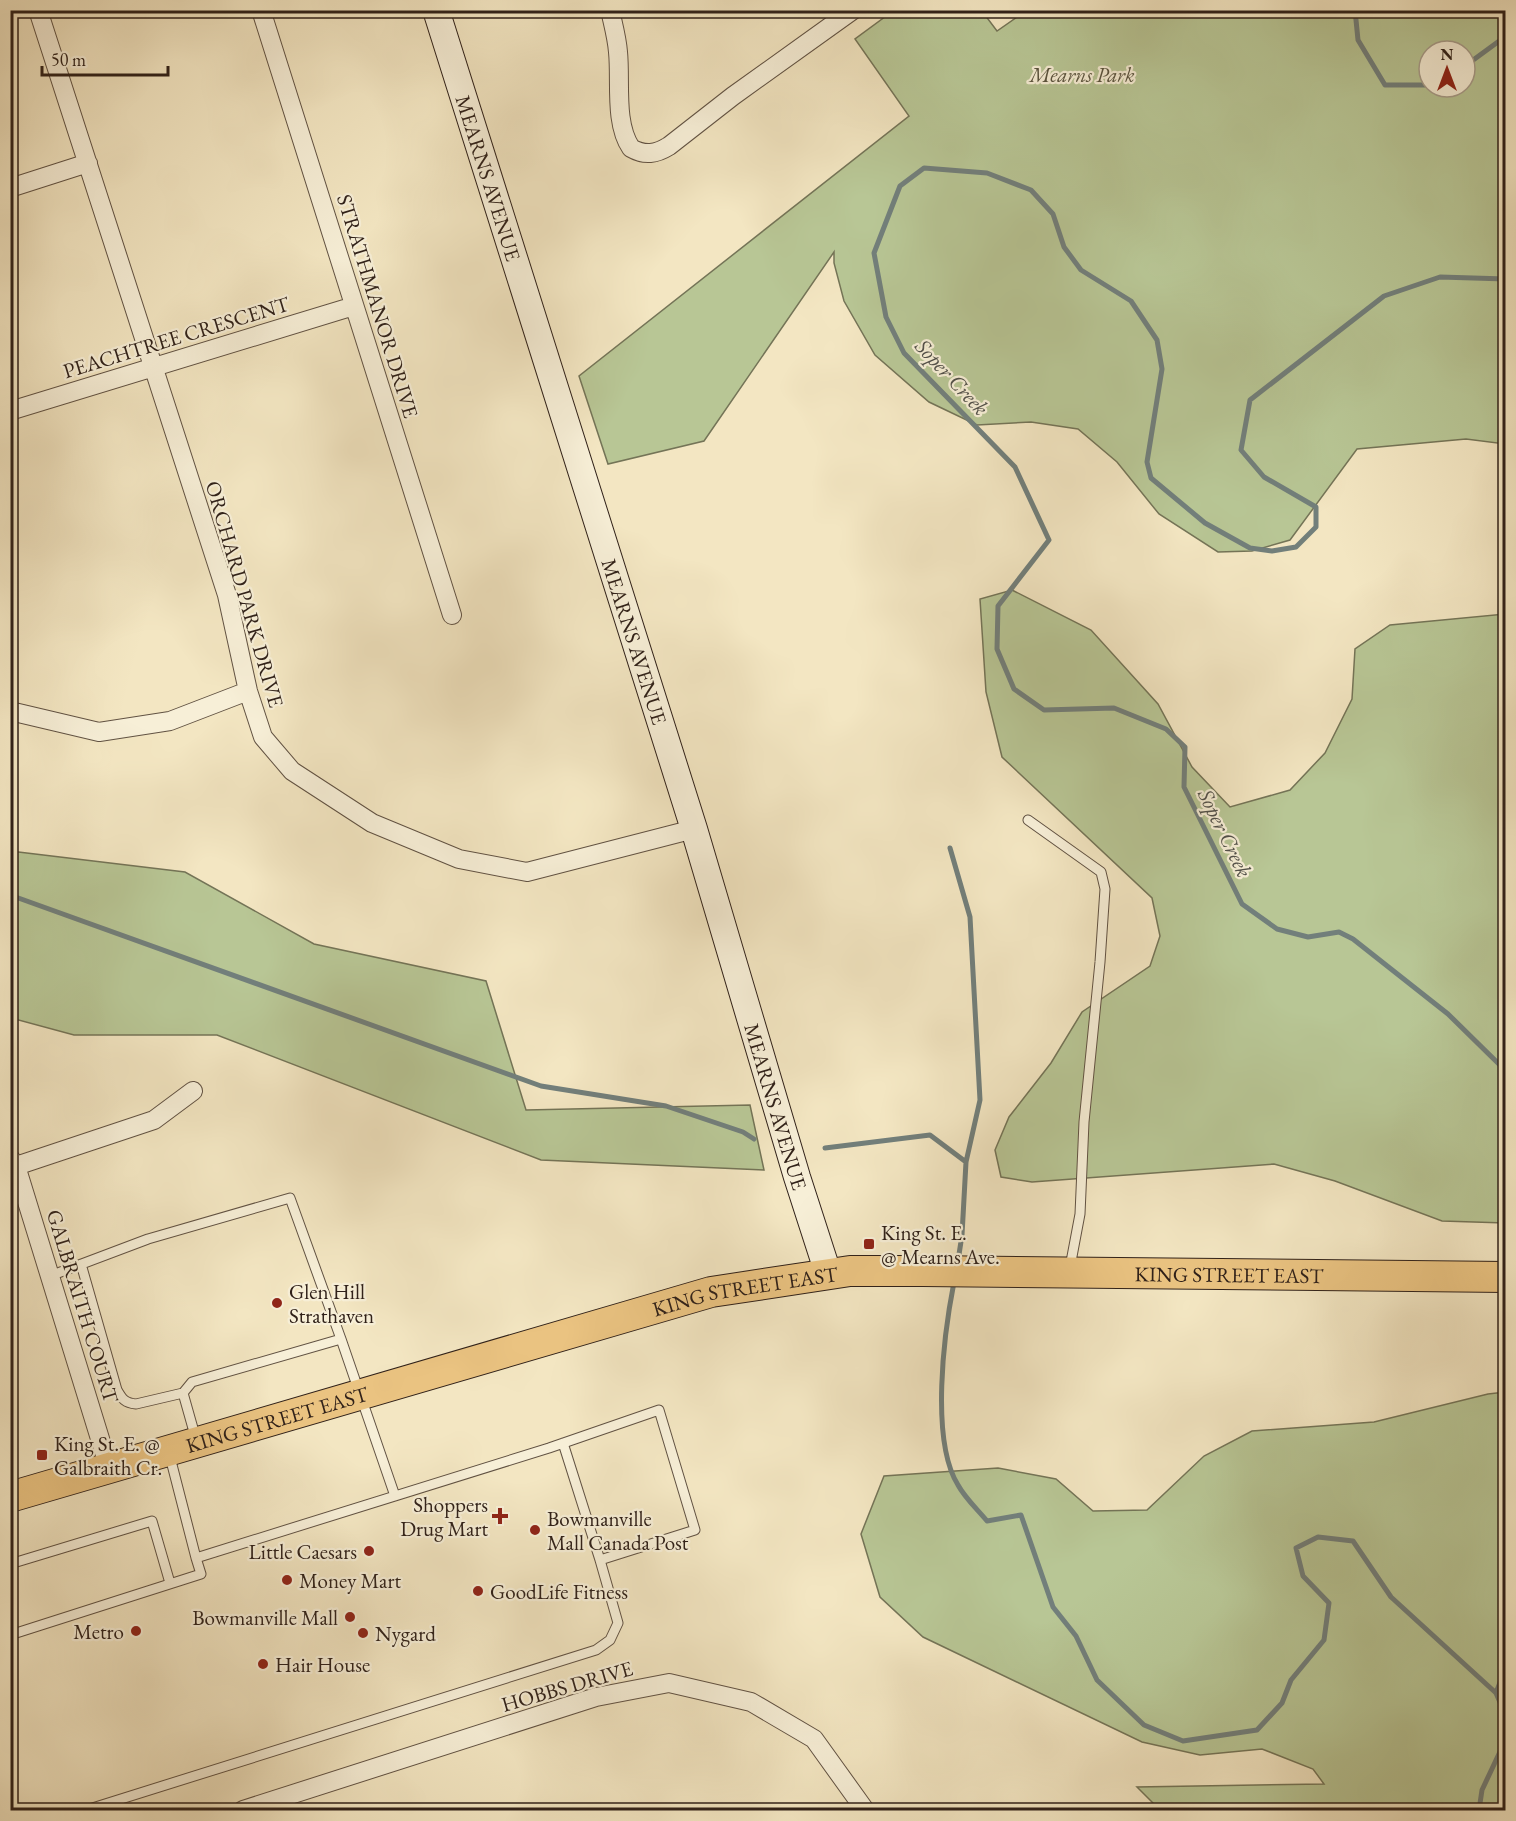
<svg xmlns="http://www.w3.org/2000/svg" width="1516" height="1821" font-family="'EB Garamond',serif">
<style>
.green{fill:#b8c695;stroke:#747457;stroke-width:1.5;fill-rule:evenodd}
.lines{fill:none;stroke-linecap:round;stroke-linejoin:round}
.stream{stroke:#727f7b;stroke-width:5}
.lane-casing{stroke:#615243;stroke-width:11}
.street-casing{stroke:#615243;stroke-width:20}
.secondary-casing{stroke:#302119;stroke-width:28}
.primary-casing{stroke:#302119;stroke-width:32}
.lane{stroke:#f7efd7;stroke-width:9}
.street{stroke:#f7efd7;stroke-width:18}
.secondary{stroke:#f7efd7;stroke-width:26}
.primary{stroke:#eac381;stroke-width:30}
.poi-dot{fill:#8f2418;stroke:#f7efd7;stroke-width:2}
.labels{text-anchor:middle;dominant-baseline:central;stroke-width:4.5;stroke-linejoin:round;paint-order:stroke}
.park-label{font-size:21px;font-style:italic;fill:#59533e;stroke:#f7efd7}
.street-label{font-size:21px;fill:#302119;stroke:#f7efd7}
.poi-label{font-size:21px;fill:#302119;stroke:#f7efd7;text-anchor:start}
.water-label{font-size:22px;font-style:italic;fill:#51504a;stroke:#f7efd7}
</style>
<rect width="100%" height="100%" fill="#f3e6c2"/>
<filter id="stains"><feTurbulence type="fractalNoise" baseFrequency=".00333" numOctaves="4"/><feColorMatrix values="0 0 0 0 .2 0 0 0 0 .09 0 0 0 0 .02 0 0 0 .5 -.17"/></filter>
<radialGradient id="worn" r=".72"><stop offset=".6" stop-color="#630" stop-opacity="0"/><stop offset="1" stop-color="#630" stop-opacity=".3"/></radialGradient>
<!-- green -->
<path class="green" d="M 1027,10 L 1505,11 L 1505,444 L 1466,439 L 1357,449 L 1290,540 L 1252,551 L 1218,552 L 1159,514 L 1117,462 L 1078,429 L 1031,422 L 977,425 L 929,402 L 875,355 L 844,301 L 834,263 L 834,252 L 704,441 L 608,464 L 579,376 L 909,116 L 855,39 L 893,11 L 982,11 L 997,31 ZM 1429,51 L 1465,51 L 1465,87 L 1429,87 Z
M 1012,590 L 1091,630 L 1158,704 L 1192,767 L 1230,807 L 1290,790 L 1325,753 L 1352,699 L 1355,649 L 1390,625 L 1505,614 L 1505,1223 L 1442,1221 L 1335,1181 L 1274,1164 L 1032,1182 L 1001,1177 L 995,1150 L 1009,1117 L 1051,1063 L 1082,1012 L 1150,966 L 1160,936 L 1152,898 L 1002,757 L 986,692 L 980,599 Z
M 10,851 L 185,872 L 314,944 L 486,981 L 526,1110 L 750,1105 L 764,1170 L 541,1160 L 217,1035 L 74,1035 L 11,1018 Z
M 1505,1392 L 1505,1810 L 1160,1810 L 1137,1787 L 1324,1784 L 1313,1769 L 1262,1749 L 1200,1755 L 1142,1742 L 923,1637 L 880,1597 L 861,1534 L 884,1476 L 998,1468 L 1056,1479 L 1093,1511 L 1147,1510 L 1204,1456 L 1252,1431 L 1374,1422 L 1488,1394 Z"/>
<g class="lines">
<!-- stream -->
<path class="stream" d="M 1355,10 L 1358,40 L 1385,85 L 1429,85
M 1465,66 L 1506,36
M 1506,279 L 1440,277 L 1384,296 L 1250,400 L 1241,450 L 1264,477 L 1316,507 L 1316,527 L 1296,547 L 1272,551 L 1250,548 L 1205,523 L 1151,478 L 1147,462 L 1162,369 L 1157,340 L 1131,301 L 1081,270 L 1064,247 L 1053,214 L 1031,190 L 987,173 L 924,168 L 900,186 L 874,253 L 886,317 L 904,353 L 1015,467 L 1049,540 L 998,606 L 997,649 L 1014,689 L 1044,710 L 1114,708 L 1166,729 L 1185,747 L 1184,787 L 1242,904 L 1277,929 L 1308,937 L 1339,932 L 1353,939 L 1448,1014 L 1506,1071
M 950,848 L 970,917 L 980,1100 L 966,1162 L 962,1235 L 958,1261
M 10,895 L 541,1086 L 666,1106 L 743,1132 L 754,1139
M 825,1148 L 930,1135 L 966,1162
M 954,1282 C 944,1333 930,1440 958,1485 C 965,1498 977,1509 987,1521 L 1021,1515 L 1053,1607 L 1076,1636 L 1097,1680 L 1144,1725 L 1183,1741 L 1257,1730 L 1282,1703 L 1291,1680 L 1324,1640 L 1329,1603 L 1303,1576 L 1296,1548 L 1318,1537 L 1353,1541 L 1391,1597 L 1496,1693 L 1506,1716
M 1496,1693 L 1506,1667
M 1479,1810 L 1482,1790 L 1506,1739"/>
<defs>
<path id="lane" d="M 1028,820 L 1101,872 L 1105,889 L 1100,962 L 1084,1122 L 1080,1214 L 1070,1267
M 81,1264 L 117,1390 C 122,1399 125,1403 136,1404 L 183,1393 L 192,1382 L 341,1339 L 395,1496
M 50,1276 L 148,1239 L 290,1198 L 341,1339
M 183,1393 L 196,1439
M 563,1443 L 600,1560
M 169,1453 L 196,1558
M 10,1564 L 152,1521 L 170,1583
M 10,1635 L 201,1574 L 196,1558 L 549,1448 L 659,1410 L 695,1530 L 600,1560 L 618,1623 L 610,1640 L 596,1650 L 86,1810"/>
<path id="street" d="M 38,10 L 227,595 L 248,691 L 263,737 L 292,771 L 372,823 L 459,859 L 527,872 L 694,829
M 261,10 L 452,615
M 610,10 C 613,24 617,38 618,52 C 621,81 614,123 631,148 C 645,156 656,154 669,146 L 733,96 L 853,10
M 10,188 L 88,163
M 10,411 L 354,306
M 10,711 L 99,732 L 170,721 L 248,691
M 10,1158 L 16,1166 L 109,1468
M 16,1166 L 154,1120 L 193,1091
M 243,1810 L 596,1697 L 669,1683 L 751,1702 L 814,1739 L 865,1810"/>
<g id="secondary">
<path id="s1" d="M 436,10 L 694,829 L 797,1177 L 828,1273"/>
</g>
<g id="primary">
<path id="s2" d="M 10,1497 L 711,1292 L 850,1271 L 923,1271 L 1506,1277"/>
</g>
</defs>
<!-- lane casing -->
<use href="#lane" class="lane-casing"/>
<!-- street casing -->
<use href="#street" class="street-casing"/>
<!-- secondary casing -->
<use href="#secondary" class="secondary-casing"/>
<!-- primary casing -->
<use href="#primary" class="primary-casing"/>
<!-- lane -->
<use href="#lane" class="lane"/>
<!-- street -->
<use href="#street" class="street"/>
<!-- secondary -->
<use href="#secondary" class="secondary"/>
<!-- primary -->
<use href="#primary" class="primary"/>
</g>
<!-- markers -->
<g class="poi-dot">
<rect x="863" y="1238" width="12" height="12" rx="3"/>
<circle cx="277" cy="1303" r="6"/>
<rect x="36" y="1449" width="12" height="12" rx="3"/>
<path d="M497 1507h6v6h6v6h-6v6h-6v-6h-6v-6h6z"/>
<circle cx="535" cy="1530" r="6"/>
<circle cx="369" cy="1551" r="6"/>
<circle cx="287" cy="1580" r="6"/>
<circle cx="478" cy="1591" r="6"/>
<circle cx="350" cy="1617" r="6"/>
<circle cx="136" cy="1631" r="6"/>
<circle cx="363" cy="1633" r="6"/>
<circle cx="263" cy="1664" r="6"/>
</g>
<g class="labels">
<!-- park labels -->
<g class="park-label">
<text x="1082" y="74">Mearns Park</text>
</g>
<!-- street labels -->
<g class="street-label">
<text stroke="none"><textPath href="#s1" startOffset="176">MEARNS AVENUE</textPath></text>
<text transform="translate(378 306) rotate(73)">STRATHMANOR DRIVE</text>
<text transform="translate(176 337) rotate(-17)">PEACHTREE CRESCENT</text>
<text transform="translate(245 594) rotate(74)">ORCHARD PARK DRIVE</text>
<text stroke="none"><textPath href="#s1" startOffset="662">MEARNS AVENUE</textPath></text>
<text stroke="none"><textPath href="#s1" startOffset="1148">MEARNS AVENUE</textPath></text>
<text stroke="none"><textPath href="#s2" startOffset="1250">KING STREET EAST</textPath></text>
<text stroke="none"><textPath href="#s2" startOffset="764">KING STREET EAST</textPath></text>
<text transform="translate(83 1306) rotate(73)">GALBRAITH COURT</text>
<text stroke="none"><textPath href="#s2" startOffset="278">KING STREET EAST</textPath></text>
<text transform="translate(567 1686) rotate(-16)">HOBBS DRIVE</text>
</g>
<!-- poi labels -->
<g class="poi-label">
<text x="881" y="1232">King St. E.<tspan x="881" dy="24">@ Mearns Ave.</tspan></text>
<text x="289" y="1291">Glen Hill<tspan x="289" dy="24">Strathaven</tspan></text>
<text x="54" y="1443">King St. E. @<tspan x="54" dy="24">Galbraith Cr.</tspan></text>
<text x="488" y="1504" text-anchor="end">Shoppers<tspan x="488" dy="24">Drug Mart</tspan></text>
<text x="547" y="1518">Bowmanville<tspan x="547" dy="24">Mall Canada Post</tspan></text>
<text x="357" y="1551" text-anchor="end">Little Caesars</text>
<text x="299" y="1580">Money Mart</text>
<text x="490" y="1591">GoodLife Fitness</text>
<text x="338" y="1617" text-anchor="end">Bowmanville Mall</text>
<text x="124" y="1631" text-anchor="end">Metro</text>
<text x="375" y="1633">Nygard</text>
<text x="275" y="1664">Hair House</text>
</g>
<!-- water labels -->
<g class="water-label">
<text transform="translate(952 377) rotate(47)">Soper Creek</text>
<text transform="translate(1225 833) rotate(64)">Soper Creek</text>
</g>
</g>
<!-- margin -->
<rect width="1516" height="1821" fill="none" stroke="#f3e6c2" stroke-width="36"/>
<rect x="12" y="12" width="1492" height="1797" fill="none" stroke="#302119" stroke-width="3"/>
<rect x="18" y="18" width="1480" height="1785" fill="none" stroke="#302119" stroke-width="1.5"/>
<!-- north arrow -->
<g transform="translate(1447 69)"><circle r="28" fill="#f7efd7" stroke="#a79d8b" stroke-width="1.5"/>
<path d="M0-4.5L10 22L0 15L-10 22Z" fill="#8f2418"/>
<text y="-9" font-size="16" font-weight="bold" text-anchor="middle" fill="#302119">N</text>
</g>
<!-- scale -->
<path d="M42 66v9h126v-9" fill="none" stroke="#302119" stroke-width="3"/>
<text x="51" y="66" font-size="18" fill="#302119" stroke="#f7efd7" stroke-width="4.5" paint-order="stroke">50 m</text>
<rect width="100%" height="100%" filter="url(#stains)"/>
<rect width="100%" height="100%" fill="url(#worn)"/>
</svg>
